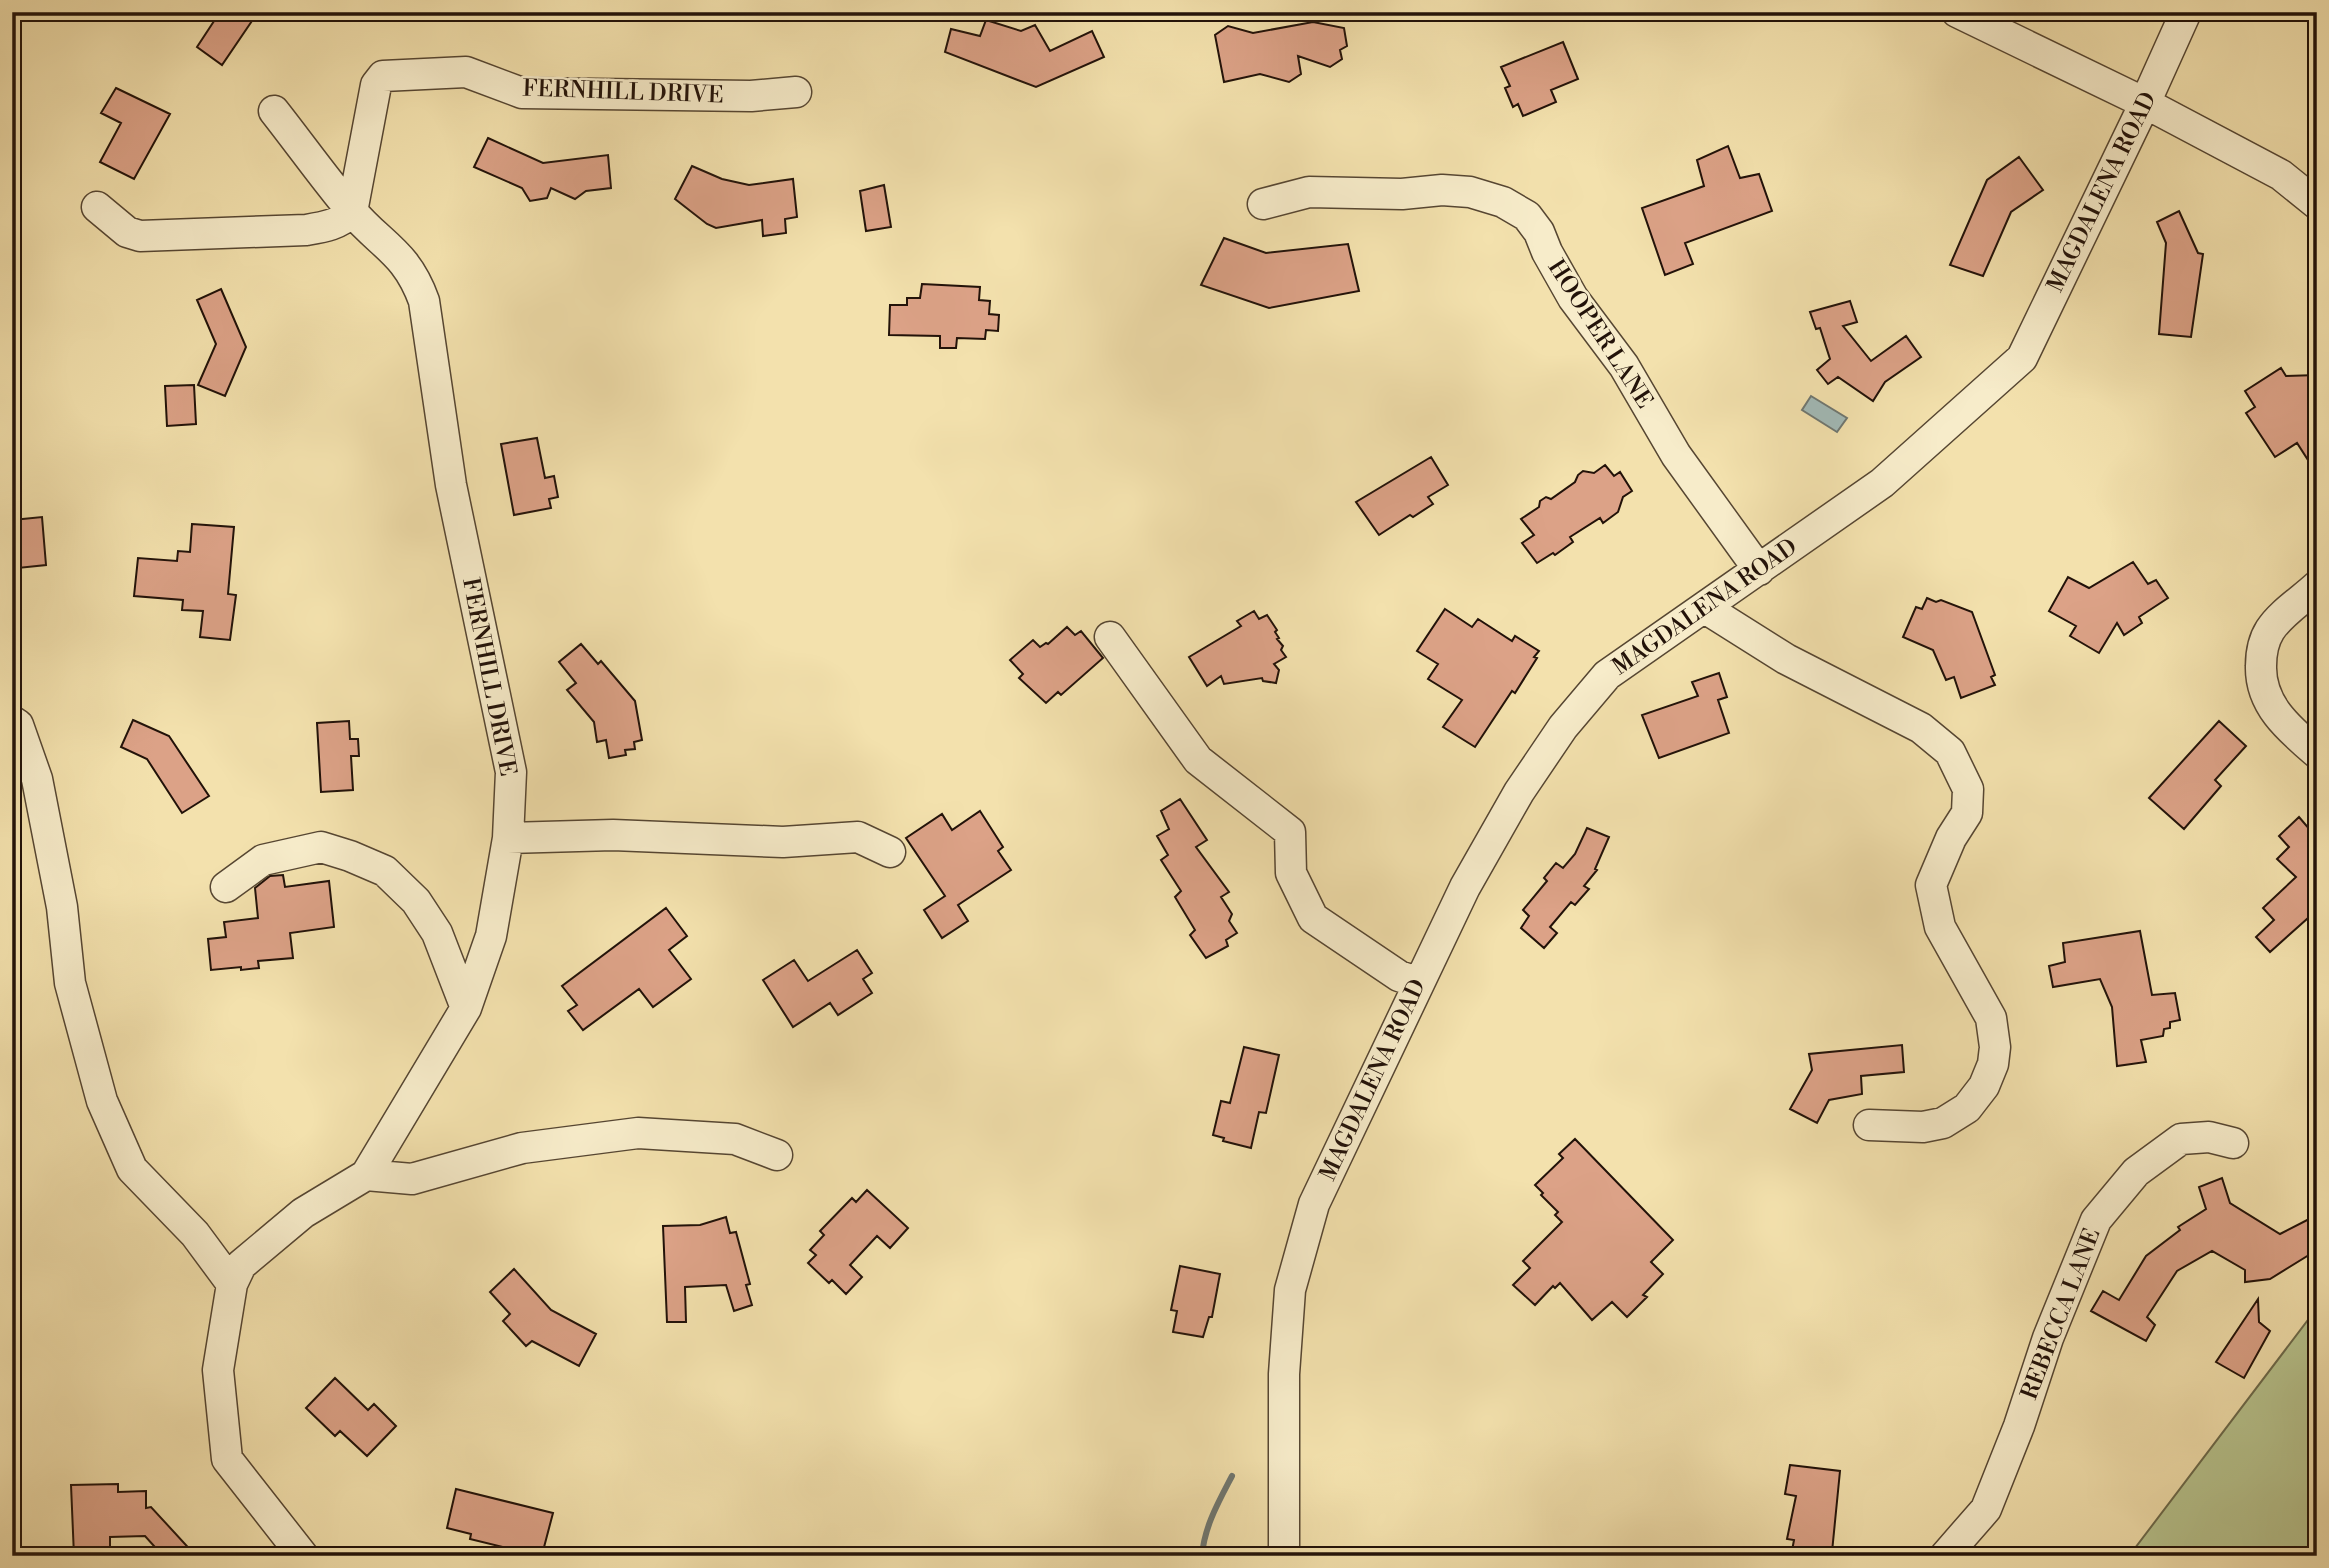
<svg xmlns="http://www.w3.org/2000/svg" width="2329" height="1568" font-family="'Libre Bodoni',serif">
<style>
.green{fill:#b7c38d;stroke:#6c6a4b;stroke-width:2}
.water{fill:#a2bab7;stroke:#6f7771;stroke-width:2}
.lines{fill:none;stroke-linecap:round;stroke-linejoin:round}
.stream{stroke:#6f7771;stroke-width:6}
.building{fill:#dca287;stroke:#221209;stroke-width:2}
.minor-casing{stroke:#564632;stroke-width:33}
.minor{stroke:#f7ecca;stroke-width:30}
.labels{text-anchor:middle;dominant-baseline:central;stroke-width:5;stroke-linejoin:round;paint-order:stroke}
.street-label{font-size:23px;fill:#221209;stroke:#f7ecca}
</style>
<rect width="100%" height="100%" fill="#f3e1ad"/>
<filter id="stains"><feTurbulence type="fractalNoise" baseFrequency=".00286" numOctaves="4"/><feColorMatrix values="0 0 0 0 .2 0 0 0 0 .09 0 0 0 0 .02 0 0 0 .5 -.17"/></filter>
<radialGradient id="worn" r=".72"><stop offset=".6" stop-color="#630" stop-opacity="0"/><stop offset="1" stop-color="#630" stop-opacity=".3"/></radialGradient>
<!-- green -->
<path class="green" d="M 2317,1308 L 2317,1556 L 2129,1556 Z"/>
<!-- water -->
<path class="water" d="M 1811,396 L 1847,418 L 1837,432 L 1802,410 Z"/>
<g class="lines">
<!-- stream -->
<path class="stream" d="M 1202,1556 C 1204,1527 1219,1501 1232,1476"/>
</g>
<!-- building -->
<path class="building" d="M 220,12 L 258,12 L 222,65 L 197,47 Z
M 986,20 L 1021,31 L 1035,25 L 1050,51 L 1092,31 L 1104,57 L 1036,87 L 945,52 L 951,29 L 980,36 Z
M 1313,22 L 1344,28 L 1347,46 L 1340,50 L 1342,59 L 1330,67 L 1298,56 L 1301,74 L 1289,82 L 1260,74 L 1224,82 L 1215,35 L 1228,26 L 1253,33 Z
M 1563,42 L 1578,79 L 1551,90 L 1556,102 L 1523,116 L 1518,104 L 1513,107 L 1505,88 L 1510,86 L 1501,67 Z
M 116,88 L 170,114 L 134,179 L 100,162 L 121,123 L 101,113 Z
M 488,138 L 543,163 L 608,155 L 611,188 L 586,191 L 575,199 L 551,188 L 547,198 L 530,201 L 522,188 L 474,167 Z
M 1728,146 L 1740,178 L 1759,174 L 1772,211 L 1685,243 L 1693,264 L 1665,275 L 1642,208 L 1704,186 L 1697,160 Z
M 2019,157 L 2043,190 L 2011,212 L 1983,276 L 1950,265 L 1987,180 Z
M 692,166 L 722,179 L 749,185 L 793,179 L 797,217 L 785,219 L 786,233 L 763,236 L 762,220 L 716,228 L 707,224 L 675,199 Z
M 884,185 L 891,227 L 866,231 L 860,191 Z
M 2179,211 L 2198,253 L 2203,254 L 2191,337 L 2159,334 L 2166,243 L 2157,222 Z
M 1224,238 L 1266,253 L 1348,244 L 1359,291 L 1269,308 L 1201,285 Z
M 922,284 L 980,287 L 979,300 L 990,301 L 989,314 L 999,315 L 998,331 L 986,330 L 985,339 L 957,338 L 956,348 L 940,348 L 940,336 L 889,335 L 890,305 L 907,305 L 907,298 L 920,298 Z
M 221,289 L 246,347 L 225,396 L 198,385 L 216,344 L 197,300 Z
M 1850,301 L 1857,322 L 1843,326 L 1871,361 L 1906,336 L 1921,357 L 1885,382 L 1873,401 L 1838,377 L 1828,384 L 1817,370 L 1830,359 L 1820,328 L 1816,329 L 1810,312 Z
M 2281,368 L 2286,376 L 2317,375 L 2317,474 L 2297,443 L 2275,457 L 2246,413 L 2255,407 L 2245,391 Z
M 194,385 L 196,424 L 167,426 L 165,386 Z
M 537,438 L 545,478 L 554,476 L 558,497 L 549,499 L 551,508 L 514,515 L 501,444 Z
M 1431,457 L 1448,485 L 1428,497 L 1433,504 L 1413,517 L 1410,515 L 1379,535 L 1356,502 Z
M 1605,465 L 1614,476 L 1620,472 L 1632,491 L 1623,497 L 1618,512 L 1603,523 L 1600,518 L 1570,537 L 1573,542 L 1555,555 L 1553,553 L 1537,563 L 1522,543 L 1534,535 L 1521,519 L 1539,507 L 1540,501 L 1546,497 L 1551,499 L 1575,482 L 1578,475 L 1583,471 L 1594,473 Z
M 42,517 L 46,565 L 18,568 L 16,554 L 12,554 L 13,520 Z
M 192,524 L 234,527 L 228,594 L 236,595 L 230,640 L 200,637 L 203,611 L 182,610 L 183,600 L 134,596 L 138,558 L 177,561 L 178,551 L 190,552 Z
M 2133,562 L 2148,584 L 2156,580 L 2168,598 L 2139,617 L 2142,623 L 2124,635 L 2117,623 L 2099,653 L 2070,636 L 2076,626 L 2049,611 L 2068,577 L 2089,588 Z
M 1927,598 L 1936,602 L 1941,600 L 1972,612 L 1995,675 L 1991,677 L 1995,685 L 1961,698 L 1954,677 L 1946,680 L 1933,650 L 1903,637 L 1916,607 L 1922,609 Z
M 1445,609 L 1472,627 L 1478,619 L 1512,641 L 1515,636 L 1539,651 L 1534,657 L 1537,658 L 1515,693 L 1512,691 L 1475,747 L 1443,727 L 1462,700 L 1428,679 L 1438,664 L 1417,651 Z
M 1254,611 L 1259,619 L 1267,615 L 1277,630 L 1275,632 L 1279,638 L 1277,639 L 1283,646 L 1281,650 L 1286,657 L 1274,664 L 1279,670 L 1276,683 L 1263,681 L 1262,678 L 1224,684 L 1221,676 L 1207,686 L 1189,657 L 1241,626 L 1237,621 Z
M 1067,627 L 1075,635 L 1081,631 L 1103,658 L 1061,695 L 1058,692 L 1046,703 L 1019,678 L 1023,674 L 1010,660 L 1033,640 L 1040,647 L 1046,643 L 1048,644 Z
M 581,644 L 598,664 L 601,661 L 635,701 L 642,740 L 634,742 L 635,749 L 625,750 L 626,755 L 609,758 L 606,740 L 597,742 L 594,722 L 567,690 L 576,683 L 559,662 Z
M 1719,673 L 1727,697 L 1718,700 L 1729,733 L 1659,758 L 1642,715 L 1698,696 L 1692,682 Z
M 133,720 L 169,736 L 209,796 L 182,813 L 147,759 L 121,747 Z
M 349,721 L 350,739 L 358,739 L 359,756 L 351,756 L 353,790 L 321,792 L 317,723 Z
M 2219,721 L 2246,746 L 2215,780 L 2221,786 L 2184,829 L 2149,798 Z
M 1180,799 L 1207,840 L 1196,847 L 1229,892 L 1221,897 L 1232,914 L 1229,921 L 1237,933 L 1226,940 L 1228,946 L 1206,958 L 1190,935 L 1195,930 L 1175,897 L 1181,891 L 1161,860 L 1168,855 L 1157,836 L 1169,829 L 1161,811 Z
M 980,811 L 1003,847 L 998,851 L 1011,870 L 958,905 L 968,921 L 942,938 L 924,910 L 945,896 L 906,838 L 942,814 L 952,830 Z
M 2299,817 L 2317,838 L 2317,910 L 2270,952 L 2256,937 L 2274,920 L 2263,908 L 2296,877 L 2277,859 L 2289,847 L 2279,836 Z
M 1587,828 L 1609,837 L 1595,869 L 1597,870 L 1584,886 L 1589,889 L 1575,905 L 1571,902 L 1550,927 L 1557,933 L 1544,948 L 1521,928 L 1529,916 L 1523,910 L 1547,881 L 1544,878 L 1556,863 L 1563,868 L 1575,854 Z
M 283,875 L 285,887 L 329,881 L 334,927 L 290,933 L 293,958 L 258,961 L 259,968 L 241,970 L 241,967 L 211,970 L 208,939 L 226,937 L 224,922 L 258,918 L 255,888 L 270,876 Z
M 666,908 L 687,936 L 669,950 L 691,979 L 653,1007 L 639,989 L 583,1030 L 568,1011 L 577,1005 L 562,986 Z
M 2140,931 L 2152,995 L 2175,993 L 2180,1020 L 2170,1022 L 2170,1028 L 2164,1029 L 2163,1036 L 2141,1040 L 2146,1062 L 2117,1066 L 2112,1007 L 2100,979 L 2053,987 L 2049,966 L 2065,962 L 2063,943 Z
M 857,950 L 872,973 L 863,979 L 872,993 L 838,1015 L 830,1003 L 793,1027 L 763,980 L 794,960 L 808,981 Z
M 1902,1045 L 1904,1072 L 1861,1076 L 1862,1094 L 1829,1100 L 1817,1123 L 1790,1109 L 1812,1070 L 1809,1054 Z
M 1244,1047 L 1279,1055 L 1266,1113 L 1259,1112 L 1251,1148 L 1223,1141 L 1224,1138 L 1213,1135 L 1221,1101 L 1230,1103 Z
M 1575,1139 L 1673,1240 L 1651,1262 L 1663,1274 L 1643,1295 L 1647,1297 L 1627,1317 L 1612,1302 L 1592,1320 L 1560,1283 L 1555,1288 L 1553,1286 L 1535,1305 L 1513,1285 L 1530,1268 L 1523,1261 L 1562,1222 L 1555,1215 L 1558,1212 L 1541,1195 L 1543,1193 L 1535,1185 L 1563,1158 L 1559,1154 Z
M 2222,1178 L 2230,1203 L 2280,1234 L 2317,1215 L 2317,1250 L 2270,1279 L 2245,1282 L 2245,1270 L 2212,1251 L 2177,1271 L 2147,1317 L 2155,1325 L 2146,1341 L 2091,1311 L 2103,1291 L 2119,1300 L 2146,1256 L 2180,1230 L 2178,1227 L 2206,1209 L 2199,1187 Z
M 867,1190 L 908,1228 L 890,1248 L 877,1236 L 850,1265 L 862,1277 L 846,1294 L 832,1280 L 829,1283 L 808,1263 L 816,1255 L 810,1250 L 824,1235 L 820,1231 L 852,1198 L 856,1202 Z
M 726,1217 L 730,1233 L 736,1232 L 750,1284 L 746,1285 L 752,1305 L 734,1311 L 726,1285 L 685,1287 L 686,1322 L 667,1322 L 663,1226 L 700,1225 Z
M 1180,1266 L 1220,1274 L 1212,1317 L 1209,1317 L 1203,1337 L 1173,1332 L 1177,1311 L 1171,1310 Z
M 514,1269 L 551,1310 L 596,1334 L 579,1366 L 532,1341 L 526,1346 L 503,1321 L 510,1314 L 490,1292 Z
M 2258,1299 L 2259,1322 L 2270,1331 L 2244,1378 L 2216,1362 Z
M 335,1378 L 368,1410 L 374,1404 L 396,1426 L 367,1456 L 340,1431 L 335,1436 L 306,1408 Z
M 1790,1465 L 1840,1471 L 1832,1552 L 1819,1556 L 1791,1556 L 1794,1540 L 1787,1539 L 1796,1496 L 1785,1494 Z
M 118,1484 L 118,1492 L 146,1491 L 146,1508 L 151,1507 L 196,1556 L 163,1556 L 145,1536 L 110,1537 L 110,1556 L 74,1556 L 71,1485 Z
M 456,1489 L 553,1513 L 543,1551 L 528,1548 L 527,1553 L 470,1539 L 471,1534 L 447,1528 Z"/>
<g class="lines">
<defs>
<path id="minor" d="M 1957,12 L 2145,103 L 2281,175 L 2317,204
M 1263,204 L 1309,192 L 1402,194 L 1442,190 L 1470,192 L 1503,202 L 1527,216 L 1539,232 L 1547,252 L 1573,298 L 1624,366 L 1676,455 L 1759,570
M 97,207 L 127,232 L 140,236 L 306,230 C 324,227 338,225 352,212
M 352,212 L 376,85 L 383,76 L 466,72 L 522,93 L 751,96 L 796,92
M 2317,586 C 2302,600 2281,613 2270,630 C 2263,641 2261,652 2261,666 C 2260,705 2289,729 2317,753
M 1705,608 L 1786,659 L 1921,728 L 1950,752 L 1968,789 L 1967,813 L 1951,838 L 1931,885 L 1940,927 L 1991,1018 L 1995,1047 L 1993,1064 L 1984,1086 L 1967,1108 L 1943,1123 L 1923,1127 L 1869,1125
M 1110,637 L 1198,760 L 1290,832 L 1291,873 L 1313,918 L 1399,976 L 1419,983
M 12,721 L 18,725 L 37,779 L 62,907 L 70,983 L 102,1101 L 132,1169 L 195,1234 L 232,1284 L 218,1370 L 227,1459 L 303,1556
M 508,838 L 613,835 L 783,842 L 858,837 L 890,852
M 226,887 L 263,860 L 321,847 L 350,856 L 385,871 L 416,901 L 437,933 L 466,1008
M 366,1175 L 412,1179 L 522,1148 L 638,1133 L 735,1139 L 777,1155
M 232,1284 L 241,1265 L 303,1213 L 366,1175 L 466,1008 L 491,936 L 508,838 L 511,772 L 451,485 L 424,301 C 406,251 381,246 351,210 C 324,178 300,144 274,111
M 1284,1556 L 1284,1374 L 1290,1290 L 1314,1204 L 1465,887 L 1519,792 L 1563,727 L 1607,675 L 1882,483 L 2022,358 L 2145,103 L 2186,12
M 1945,1556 L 1986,1509 L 2019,1426 L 2048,1338 L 2096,1220 L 2136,1172 L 2181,1139 L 2209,1137 L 2233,1143"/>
</defs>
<!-- minor casing -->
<use href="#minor" class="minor-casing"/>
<!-- minor -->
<use href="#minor" class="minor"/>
</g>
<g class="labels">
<!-- street labels -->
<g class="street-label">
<text transform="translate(623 92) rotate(2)">FERNHILL DRIVE</text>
<text transform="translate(2102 192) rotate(-64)">MAGDALENA ROAD</text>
<text transform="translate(1600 334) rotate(57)">HOOPER LANE</text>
<text transform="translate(1705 607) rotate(-35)">MAGDALENA ROAD</text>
<text transform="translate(489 677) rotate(79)">FERNHILL DRIVE</text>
<text transform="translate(1373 1080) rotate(-65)">MAGDALENA ROAD</text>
<text transform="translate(2061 1314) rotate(-69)">REBECCA LANE</text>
</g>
</g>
<!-- margin -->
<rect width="2329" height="1568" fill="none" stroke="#f3e1ad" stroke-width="42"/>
<rect x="14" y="14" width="2301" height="1540" fill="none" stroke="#221209" stroke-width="3.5"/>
<rect x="21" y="21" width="2287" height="1526" fill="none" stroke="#221209" stroke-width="2"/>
<rect width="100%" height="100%" filter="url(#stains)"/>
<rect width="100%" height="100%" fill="url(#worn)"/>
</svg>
